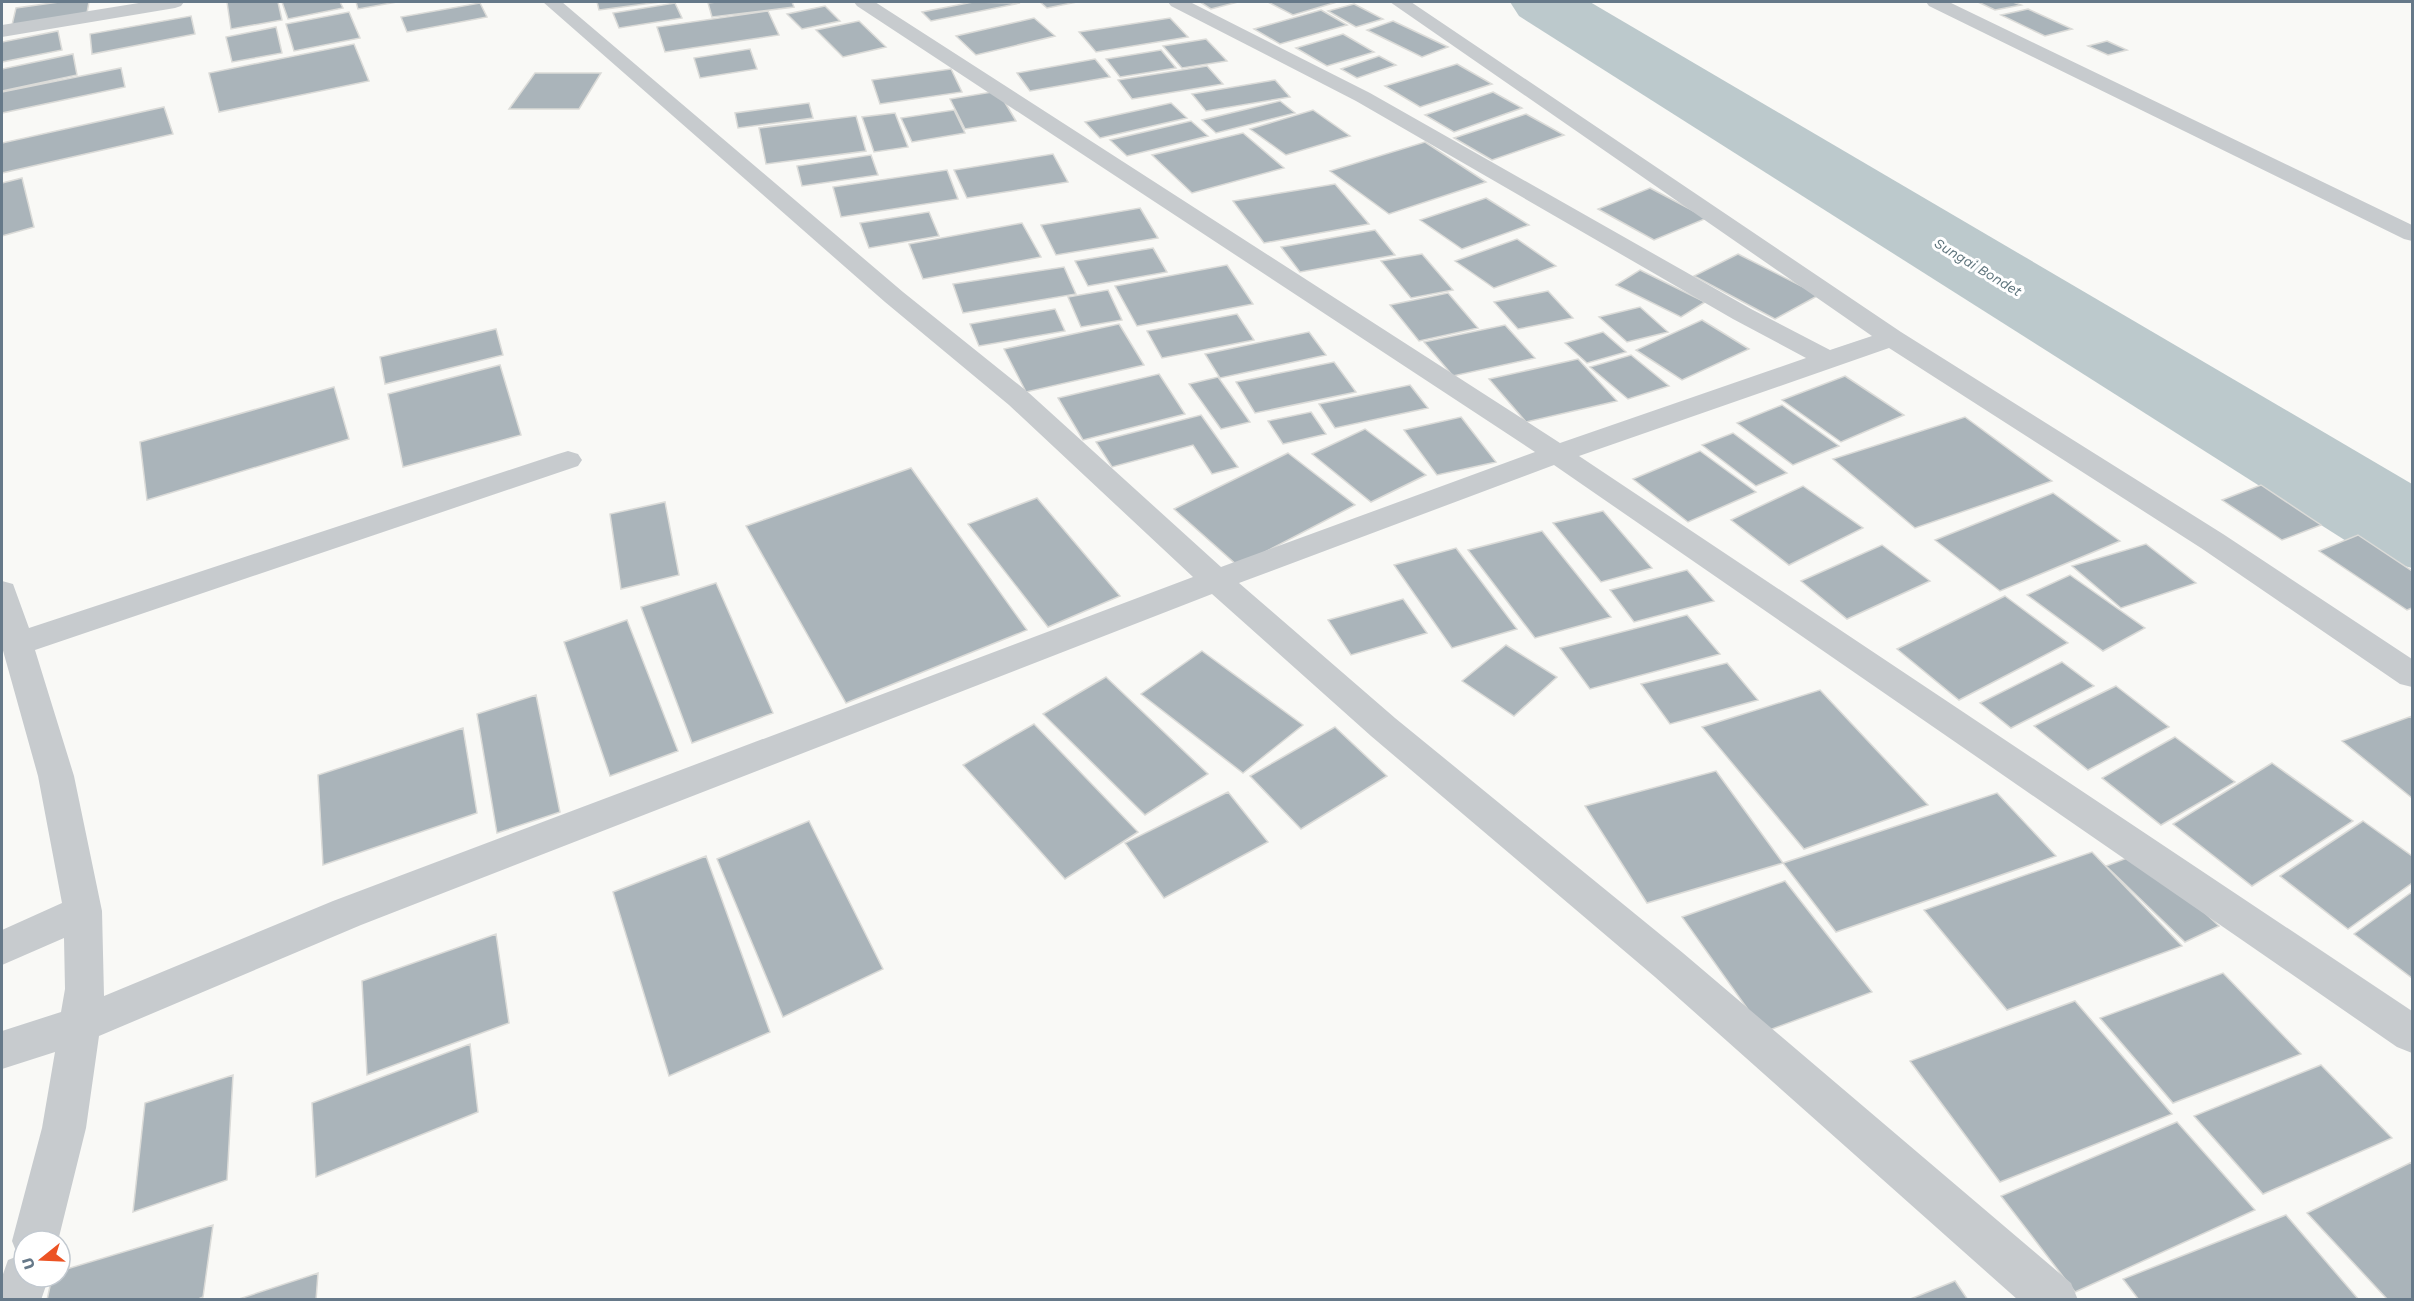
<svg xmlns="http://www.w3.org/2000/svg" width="2414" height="1301" font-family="'Work Sans',sans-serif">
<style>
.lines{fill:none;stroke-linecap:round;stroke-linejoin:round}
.river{fill:#bcc9cc;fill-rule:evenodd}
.building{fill:#aab4ba;stroke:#dbdbd8;stroke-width:1.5}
.street{fill:#c7cbce;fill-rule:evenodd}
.labels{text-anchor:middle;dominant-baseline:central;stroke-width:6;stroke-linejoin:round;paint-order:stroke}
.far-water-label{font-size:14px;font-style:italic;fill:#5e747c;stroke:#fff}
</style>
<rect width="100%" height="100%" fill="#f9f9f6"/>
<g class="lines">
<!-- river -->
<path class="river" d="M 1510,2 L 1590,2 L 2412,484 L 2412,568 L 2373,558 L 1519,16 Z"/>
</g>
<!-- building -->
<path class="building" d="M 59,2 L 89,2 L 87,13 L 12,25 L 16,8 Z
M 227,2 L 278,2 L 282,20 L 231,29 Z
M 282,2 L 340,2 L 343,8 L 288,19 Z
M 356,2 L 397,2 L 358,9 Z
M 597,2 L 660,2 L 599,10 Z
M 716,2 L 792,2 L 794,7 L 712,17 L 708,3 Z
M 973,2 L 1020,3 L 931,21 L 922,12 Z
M 1040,2 L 1077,2 L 1047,8 Z
M 1200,2 L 1238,2 L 1211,9 Z
M 1268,2 L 1337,2 L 1293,15 Z
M 1978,2 L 2013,2 L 2021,5 L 1995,10 Z
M 480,3 L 487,17 L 407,32 L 401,17 Z
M 675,3 L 682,18 L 619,28 L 613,13 Z
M 1354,4 L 1383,19 L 1356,27 L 1328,11 Z
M 825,6 L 840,21 L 802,29 L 787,14 Z
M 2028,9 L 2072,29 L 2045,36 L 2001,15 Z
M 1321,10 L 1347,25 L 1280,44 L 1254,29 Z
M 768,11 L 779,35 L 665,52 L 657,27 Z
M 349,12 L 360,38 L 294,51 L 286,24 Z
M 191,16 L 195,34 L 92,54 L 90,34 Z
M 1034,18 L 1055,36 L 976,55 L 956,36 Z
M 1170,18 L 1188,37 L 1096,52 L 1079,32 Z
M 859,21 L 886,47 L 843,57 L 816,30 Z
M 1393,21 L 1448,47 L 1422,57 L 1367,30 Z
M 276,27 L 282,53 L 232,62 L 226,37 Z
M 58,31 L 62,50 L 2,62 L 2,42 Z
M 1343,34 L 1374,52 L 1327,66 L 1296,48 Z
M 1206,39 L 1227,61 L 1182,68 L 1163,46 Z
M 2107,41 L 2127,50 L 2108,55 L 2088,46 Z
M 354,44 L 369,81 L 219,112 L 209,73 Z
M 750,49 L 757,69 L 700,78 L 694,58 Z
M 1161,50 L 1176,68 L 1120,77 L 1106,59 Z
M 73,54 L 77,75 L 2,91 L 2,69 Z
M 1379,56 L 1396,65 L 1357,78 L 1341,69 Z
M 1095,59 L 1110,77 L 1030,91 L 1017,73 Z
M 1457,64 L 1492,84 L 1420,107 L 1385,86 Z
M 1207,66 L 1223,84 L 1132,99 L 1118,80 Z
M 121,68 L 125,87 L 2,113 L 2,92 Z
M 951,69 L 962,92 L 880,104 L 872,80 Z
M 535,73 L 601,73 L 579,109 L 509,109 Z
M 1275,80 L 1290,97 L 1206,111 L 1192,94 Z
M 998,91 L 1016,121 L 965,129 L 950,99 Z
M 1493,92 L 1522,108 L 1454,132 L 1425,115 Z
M 1280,101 L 1295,113 L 1216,133 L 1202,120 Z
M 809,103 L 813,118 L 738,128 L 735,113 Z
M 1171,103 L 1187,118 L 1100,138 L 1085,122 Z
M 164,107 L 173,134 L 2,173 L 2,143 Z
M 954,110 L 965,133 L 912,142 L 901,118 Z
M 1313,110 L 1350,136 L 1286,155 L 1250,129 Z
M 895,113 L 908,147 L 874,152 L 862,117 Z
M 1526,114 L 1564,135 L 1492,160 L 1454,138 Z
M 856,116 L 866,151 L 766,164 L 759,128 Z
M 1191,121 L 1208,136 L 1127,156 L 1110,140 Z
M 1243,133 L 1284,168 L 1192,193 L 1152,155 Z
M 1425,142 L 1486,182 L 1389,214 L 1330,171 Z
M 1053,154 L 1068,182 L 967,198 L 954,170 Z
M 871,155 L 878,175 L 802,186 L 797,166 Z
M 947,170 L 958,199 L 841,217 L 833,187 Z
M 22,178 L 34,227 L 2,236 L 2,183 Z
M 1335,184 L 1369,224 L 1264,243 L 1233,201 Z
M 1650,188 L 1707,218 L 1654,240 L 1598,209 Z
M 1486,198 L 1529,225 L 1462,249 L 1420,220 Z
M 1140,208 L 1158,238 L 1056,255 L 1041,225 Z
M 929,212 L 939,236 L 869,248 L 860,223 Z
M 1022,223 L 1041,257 L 923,279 L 909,244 Z
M 1375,230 L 1395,255 L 1300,272 L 1281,247 Z
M 1517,239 L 1556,266 L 1494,288 L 1455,261 Z
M 1153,248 L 1167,272 L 1088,286 L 1075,261 Z
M 1422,254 L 1453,290 L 1411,298 L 1381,261 Z
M 1738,254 L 1819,295 L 1775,319 L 1694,276 Z
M 1227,265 L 1253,304 L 1137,326 L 1115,286 Z
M 1064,267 L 1076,294 L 963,313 L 953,284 Z
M 1640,270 L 1705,302 L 1681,317 L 1616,285 Z
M 1108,290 L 1122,320 L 1081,327 L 1068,297 Z
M 1548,291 L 1573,318 L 1518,329 L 1494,302 Z
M 1448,293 L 1478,328 L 1419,341 L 1390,305 Z
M 1640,307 L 1668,332 L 1627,342 L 1599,317 Z
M 1055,309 L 1065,331 L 979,346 L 970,324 Z
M 1237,314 L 1254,340 L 1162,358 L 1147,331 Z
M 1702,320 L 1749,349 L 1682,380 L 1636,350 Z
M 1119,324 L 1144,365 L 1026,392 L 1004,349 Z
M 1505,325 L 1535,358 L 1453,376 L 1424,342 Z
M 496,329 L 503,355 L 385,384 L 380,357 Z
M 1309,332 L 1326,355 L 1220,378 L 1205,354 Z
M 1603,332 L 1626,352 L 1587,363 L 1565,343 Z
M 1631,355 L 1669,386 L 1628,399 L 1590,367 Z
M 1578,359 L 1617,401 L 1526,422 L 1489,379 Z
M 1334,362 L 1356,392 L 1255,413 L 1236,382 Z
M 500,365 L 521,435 L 403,467 L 388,394 Z
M 1159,374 L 1185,414 L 1083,440 L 1058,398 Z
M 1845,376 L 1904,415 L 1841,442 L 1782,400 Z
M 1218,377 L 1250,422 L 1221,429 L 1189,384 Z
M 1410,385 L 1428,408 L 1335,428 L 1319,404 Z
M 334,387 L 349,439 L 147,500 L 140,442 Z
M 1782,405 L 1839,446 L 1793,465 L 1737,423 Z
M 1311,412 L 1326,434 L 1283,444 L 1268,421 Z
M 1201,415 L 1238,467 L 1212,474 L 1193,445 L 1112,467 L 1096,442 Z
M 1461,417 L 1496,462 L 1437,475 L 1404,430 Z
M 1965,417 L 2052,481 L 1915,528 L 1833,459 Z
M 1365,429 L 1426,475 L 1371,502 L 1312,454 Z
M 1733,433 L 1787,473 L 1756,486 L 1702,445 Z
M 1700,451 L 1756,492 L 1688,522 L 1633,479 Z
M 1288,453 L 1355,505 L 1238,566 L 1174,509 Z
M 911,468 L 1027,630 L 846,703 L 746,526 Z
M 2261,485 L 2321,525 L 2282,540 L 2222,500 Z
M 1803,486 L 1863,528 L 1789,565 L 1731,520 Z
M 2053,493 L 2120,541 L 2000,591 L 1935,540 Z
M 1037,498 L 1120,596 L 1048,627 L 968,524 Z
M 665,502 L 679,575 L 621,589 L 610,514 Z
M 1603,511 L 1652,568 L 1601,582 L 1553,523 Z
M 1542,531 L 1611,617 L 1535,638 L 1468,550 Z
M 2358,535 L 2412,571 L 2412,608 L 2407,610 L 2319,551 Z
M 2146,544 L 2196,583 L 2121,608 L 2072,566 Z
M 1882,545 L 1930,581 L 1847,619 L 1801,581 Z
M 1456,548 L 1517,629 L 1452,648 L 1394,565 Z
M 1687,570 L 1714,601 L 1634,622 L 1610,590 Z
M 2070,575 L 2145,628 L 2103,651 L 2027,595 Z
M 716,583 L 773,713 L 692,743 L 641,607 Z
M 2005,596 L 2068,643 L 1959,700 L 1897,649 Z
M 1403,599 L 1427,633 L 1351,655 L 1328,620 Z
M 1687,615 L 1720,654 L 1590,689 L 1560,648 Z
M 627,620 L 678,751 L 610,776 L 564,642 Z
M 1506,645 L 1557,677 L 1514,716 L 1462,681 Z
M 1202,651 L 1303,725 L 1243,773 L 1141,694 Z
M 2062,662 L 2094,686 L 2011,728 L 1980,703 Z
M 1727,663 L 1758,700 L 1670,724 L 1641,684 Z
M 1106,677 L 1208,774 L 1145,815 L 1043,714 Z
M 2116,686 L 2169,727 L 2088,770 L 2034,726 Z
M 1820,690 L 1928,805 L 1804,849 L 1702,727 Z
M 536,695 L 560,812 L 497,833 L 477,714 Z
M 2412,716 L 2412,798 L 2342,741 Z
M 1034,724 L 1138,832 L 1065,879 L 963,765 Z
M 1335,727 L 1387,776 L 1301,829 L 1250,776 Z
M 463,728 L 477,813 L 323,865 L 318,775 Z
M 2175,737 L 2235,782 L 2161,825 L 2102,778 Z
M 2272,763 L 2353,821 L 2252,886 L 2173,824 Z
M 1716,771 L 1783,863 L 1647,903 L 1585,806 Z
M 1228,792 L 1268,842 L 1164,898 L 1125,843 Z
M 1997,793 L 2056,856 L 1836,932 L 1783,863 Z
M 809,821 L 883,969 L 783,1017 L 717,859 Z
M 2363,821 L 2412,856 L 2412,883 L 2348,929 L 2280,876 Z
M 2092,852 L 2182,946 L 2007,1010 L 1924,910 Z
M 2140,853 L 2219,926 L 2185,942 L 2106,866 Z
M 706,856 L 770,1032 L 669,1076 L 613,892 Z
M 1785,881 L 1872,992 L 1764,1032 L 1682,917 Z
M 2412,892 L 2412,978 L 2354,934 Z
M 496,934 L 509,1023 L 367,1075 L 362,981 Z
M 2223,973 L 2301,1054 L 2173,1103 L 2100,1018 Z
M 2075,1001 L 2172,1114 L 2000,1182 L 1910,1061 Z
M 470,1044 L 478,1112 L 316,1177 L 312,1103 Z
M 2321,1065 L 2392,1138 L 2263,1194 L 2194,1116 Z
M 233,1075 L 227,1180 L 133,1212 L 145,1103 Z
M 2177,1122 L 2255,1210 L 2075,1292 L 2001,1196 Z
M 2412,1162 L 2412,1300 L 2388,1300 L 2307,1213 Z
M 2286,1215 L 2359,1300 L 2139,1300 L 2123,1279 Z
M 213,1225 L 203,1297 L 196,1300 L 47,1300 L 52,1277 L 60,1277 L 60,1271 Z
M 318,1273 L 316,1300 L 236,1300 Z
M 1955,1281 L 1968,1300 L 1908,1300 Z"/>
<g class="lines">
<!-- street -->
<path class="street" d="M 145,2 L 184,2 L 181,6 L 175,8 L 2,37 L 2,25 Z
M 543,2 L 562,2 L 903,292 L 1029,393 L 1221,567 L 1535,452 L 857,6 L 854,2 L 875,2 L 1560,443 L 1806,358 L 1733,319 L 1356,101 L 1171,6 L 1168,2 L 1190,2 L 1370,93 L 1751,309 L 1830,350 L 1872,336 L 1390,2 L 1411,2 L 1901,332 L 2223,534 L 2412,659 L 2412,687 L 2400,684 L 2201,548 L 1889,348 L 1579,456 L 2412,1011 L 2412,1053 L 2397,1047 L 1554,465 L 1239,583 L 1395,718 L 1683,953 L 2071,1283 L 2078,1300 L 2018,1300 L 1655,977 L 1371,736 L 1212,594 L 361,925 L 99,1036 L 86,1128 L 58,1241 L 24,1241 L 24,1277 L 49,1277 L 41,1300 L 2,1300 L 2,1277 L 8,1260 L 18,1256 L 12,1241 L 42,1128 L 55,1052 L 2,1069 L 2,1031 L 61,1012 L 65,989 L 64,938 L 2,965 L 2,930 L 62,903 L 38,776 L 2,647 L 2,581 L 13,584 L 29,628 L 558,454 L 568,451 L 578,454 L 582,460 L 578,466 L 35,650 L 74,776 L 102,911 L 104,996 L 333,901 L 1193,577 L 1009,405 L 885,302 Z
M 1926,2 L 1949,2 L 2412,225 L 2412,241 L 2404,239 L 1929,6 Z"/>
</g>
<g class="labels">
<!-- far-water labels -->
<g class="far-water-label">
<text transform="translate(1978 267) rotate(31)">Sungai Bondet</text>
</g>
</g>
<!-- border -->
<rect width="2414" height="1301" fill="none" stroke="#667989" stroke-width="6"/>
<!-- north arrow -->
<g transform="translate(42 1259) rotate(252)"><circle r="28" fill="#ffffff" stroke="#c2c9d0" stroke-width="1.5"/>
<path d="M0-4.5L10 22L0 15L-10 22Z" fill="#ec5324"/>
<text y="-9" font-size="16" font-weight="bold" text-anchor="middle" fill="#667989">U</text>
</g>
</svg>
